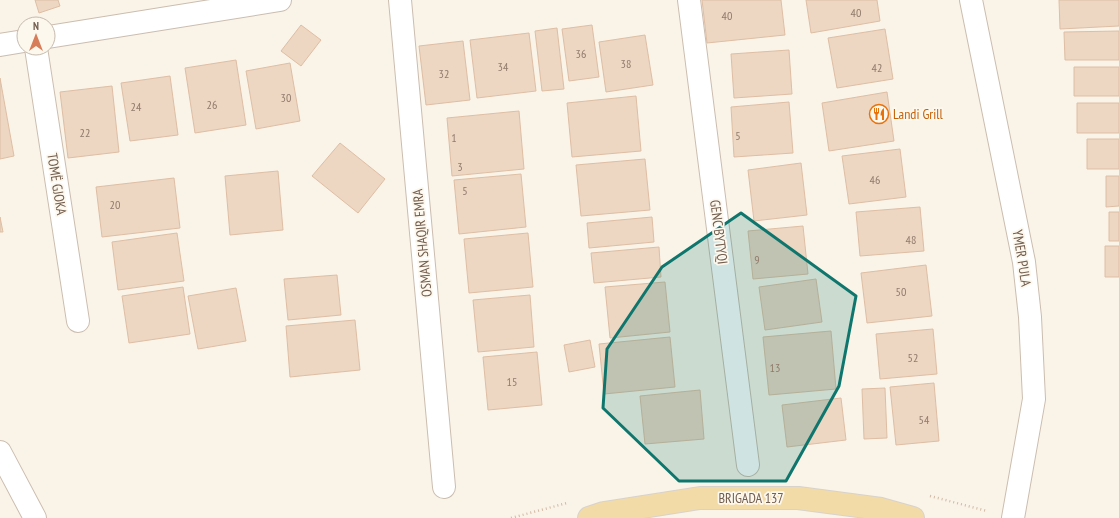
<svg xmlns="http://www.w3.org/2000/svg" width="1119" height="518" font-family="'PT Sans Narrow',sans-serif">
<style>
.building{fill:#edd6c2;stroke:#debea4}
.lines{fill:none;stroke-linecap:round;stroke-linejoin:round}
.minor-casing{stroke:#cbbdaf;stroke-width:24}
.major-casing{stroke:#d8d2cd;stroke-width:24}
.path{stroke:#d2b9a5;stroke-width:2.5;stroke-dasharray:1 3;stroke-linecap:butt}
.minor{stroke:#fff;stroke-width:22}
.major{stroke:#f2dba7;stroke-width:22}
.marked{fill:#0f766e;fill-opacity:0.2;stroke:#0f766e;stroke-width:3;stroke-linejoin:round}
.labels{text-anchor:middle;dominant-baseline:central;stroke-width:3.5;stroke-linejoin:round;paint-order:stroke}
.number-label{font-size:12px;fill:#917b6b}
.food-label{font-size:14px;fill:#c56008;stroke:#fdf8ee;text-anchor:start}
.street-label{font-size:14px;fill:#725d4e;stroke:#fdf8ee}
</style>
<rect width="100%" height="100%" fill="#faf4e8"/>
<!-- building -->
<path class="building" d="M 35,0 L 58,0 L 60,6 L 39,13 Z
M 702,0 L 781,0 L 785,35 L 707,43 Z
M 806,0 L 877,0 L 880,21 L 811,33 Z
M 1059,0 L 1119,0 L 1119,26 L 1060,29 Z
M 301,25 L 321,40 L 301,66 L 281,51 Z
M 592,25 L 599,77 L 569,81 L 562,29 Z
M 557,28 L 564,89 L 542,91 L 535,31 Z
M 885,29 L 893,79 L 837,88 L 828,38 Z
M 1119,31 L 1119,60 L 1065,60 L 1064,32 Z
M 529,33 L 536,91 L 477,98 L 470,40 Z
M 645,35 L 653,85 L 606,92 L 599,42 Z
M 463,41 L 470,100 L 426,105 L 419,46 Z
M 789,50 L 792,94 L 734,98 L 731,54 Z
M 236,60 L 246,125 L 195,133 L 185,68 Z
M 290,63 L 300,121 L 256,129 L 246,71 Z
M 1074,67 L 1119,67 L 1119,96 L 1074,96 Z
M 170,76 L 178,135 L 130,141 L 121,83 Z
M 0,78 L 14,156 L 0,159 Z
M 112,86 L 119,152 L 68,158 L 60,92 Z
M 887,92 L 894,141 L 829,151 L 822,103 Z
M 636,96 L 641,151 L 572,157 L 567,103 Z
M 789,102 L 793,153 L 734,157 L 731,107 Z
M 1077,103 L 1119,103 L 1119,133 L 1077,133 Z
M 519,111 L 524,169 L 452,176 L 447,118 Z
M 1087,139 L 1119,139 L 1119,169 L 1087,169 Z
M 340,143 L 385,179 L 358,213 L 312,176 Z
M 900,149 L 906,197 L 849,204 L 842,156 Z
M 645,159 L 650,210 L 581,216 L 576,165 Z
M 801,163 L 807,215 L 754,221 L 748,170 Z
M 278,171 L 283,230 L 230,235 L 225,176 Z
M 521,174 L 526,227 L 459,234 L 454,180 Z
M 1106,176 L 1119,176 L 1119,206 L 1106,207 Z
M 174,178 L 180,228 L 102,237 L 96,187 Z
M 920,207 L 924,251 L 860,256 L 856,212 Z
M 1109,212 L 1119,212 L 1119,241 L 1109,241 Z
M 0,217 L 3,232 L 0,232 Z
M 652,217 L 654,242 L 589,248 L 587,223 Z
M 803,226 L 808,274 L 753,279 L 748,231 Z
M 177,233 L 184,281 L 118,290 L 112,242 Z
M 528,233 L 533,287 L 469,293 L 464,239 Z
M 1105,246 L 1119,246 L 1119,277 L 1105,277 Z
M 659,247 L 661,277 L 594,283 L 591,253 Z
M 926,265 L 932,316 L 867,323 L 861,273 Z
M 337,275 L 341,315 L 288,320 L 284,279 Z
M 816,279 L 822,322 L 765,330 L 759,287 Z
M 665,282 L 670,332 L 610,338 L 605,287 Z
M 183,287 L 190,334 L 129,343 L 122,296 Z
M 236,288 L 246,341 L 198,349 L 188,296 Z
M 530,295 L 534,347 L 478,352 L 473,300 Z
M 355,320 L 360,370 L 290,377 L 286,326 Z
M 933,329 L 937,374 L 880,379 L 876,334 Z
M 831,331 L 836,389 L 769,395 L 763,337 Z
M 670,337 L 675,387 L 604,394 L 599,344 Z
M 590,340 L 595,367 L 569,372 L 564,345 Z
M 537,352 L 542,405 L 488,410 L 483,357 Z
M 934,383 L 939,441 L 896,445 L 890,387 Z
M 885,388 L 887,438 L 864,439 L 862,389 Z
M 700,390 L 704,439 L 645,444 L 640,396 Z
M 841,398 L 846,440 L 787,447 L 782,405 Z"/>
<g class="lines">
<defs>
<path id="minor" d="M 400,0 L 444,487
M 689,0 L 748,465
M 971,0 L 1024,262 L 1030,317 L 1034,399 L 1013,518
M 48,37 L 280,0
M 0,45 L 24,41
M 36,48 L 78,321
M 0,452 L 35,518"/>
<path id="major" d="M 589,518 L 604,513 L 700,498 L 798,498 L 881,509 L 913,518"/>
</defs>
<!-- minor casing -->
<use href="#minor" class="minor-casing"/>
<!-- major casing -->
<use href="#major" class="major-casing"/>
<!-- path -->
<path class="path" d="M 930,496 L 987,511
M 511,518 L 567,503"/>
<!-- minor -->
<use href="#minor" class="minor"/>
<!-- major -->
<use href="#major" class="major"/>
</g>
<!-- marked area -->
<path class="marked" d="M 741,213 L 856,296 L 839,386 L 786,481 L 679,481 L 603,408 L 607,349 L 662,267 Z"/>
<!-- icons -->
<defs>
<symbol id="restaurant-ring" viewBox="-11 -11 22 22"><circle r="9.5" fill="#fdf8ee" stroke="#e8710a" stroke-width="1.5"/><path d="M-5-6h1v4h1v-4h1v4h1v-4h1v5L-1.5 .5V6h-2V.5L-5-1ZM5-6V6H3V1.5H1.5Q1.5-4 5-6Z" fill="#e8710a"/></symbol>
</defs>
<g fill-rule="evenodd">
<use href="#restaurant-ring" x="868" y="103" width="22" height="22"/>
</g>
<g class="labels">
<!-- number labels -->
<g class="number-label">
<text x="856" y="12">40</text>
<text x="727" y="15">40</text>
<text x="581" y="53">36</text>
<text x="626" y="63">38</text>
<text x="503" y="66">34</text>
<text x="877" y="67">42</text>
<text x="444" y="73">32</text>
<text x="286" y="97">30</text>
<text x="212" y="104">26</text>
<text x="136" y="106">24</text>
<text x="85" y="132">22</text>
<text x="738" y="135">5</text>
<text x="454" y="137">1</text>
<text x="460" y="166">3</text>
<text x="875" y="179">46</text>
<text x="465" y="190">5</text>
<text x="115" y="204">20</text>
<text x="911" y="239">48</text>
<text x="757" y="259">9</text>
<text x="901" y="291">50</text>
<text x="913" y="357">52</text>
<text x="775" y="367">13</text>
<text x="512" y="381">15</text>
<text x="924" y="419">54</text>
</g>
<!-- food labels -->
<g class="food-label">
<text x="893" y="114">Landi Grill</text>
</g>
<!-- street labels -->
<g class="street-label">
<text transform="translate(57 184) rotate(81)">TOMË GJOKA</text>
<text transform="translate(719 232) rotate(83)">GENC BYTYQI</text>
<text transform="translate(422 243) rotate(-95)">OSMAN SHAQIR EMRA</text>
<text transform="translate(1022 258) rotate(81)">YMER PULA</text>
<text x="751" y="498">BRIGADA 137</text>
</g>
</g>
<!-- north arrow -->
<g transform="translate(36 36)"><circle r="19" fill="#fdf8ee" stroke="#c5baae"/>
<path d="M0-3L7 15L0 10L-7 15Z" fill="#d87d59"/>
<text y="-6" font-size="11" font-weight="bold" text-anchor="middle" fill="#725d4e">N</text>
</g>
</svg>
